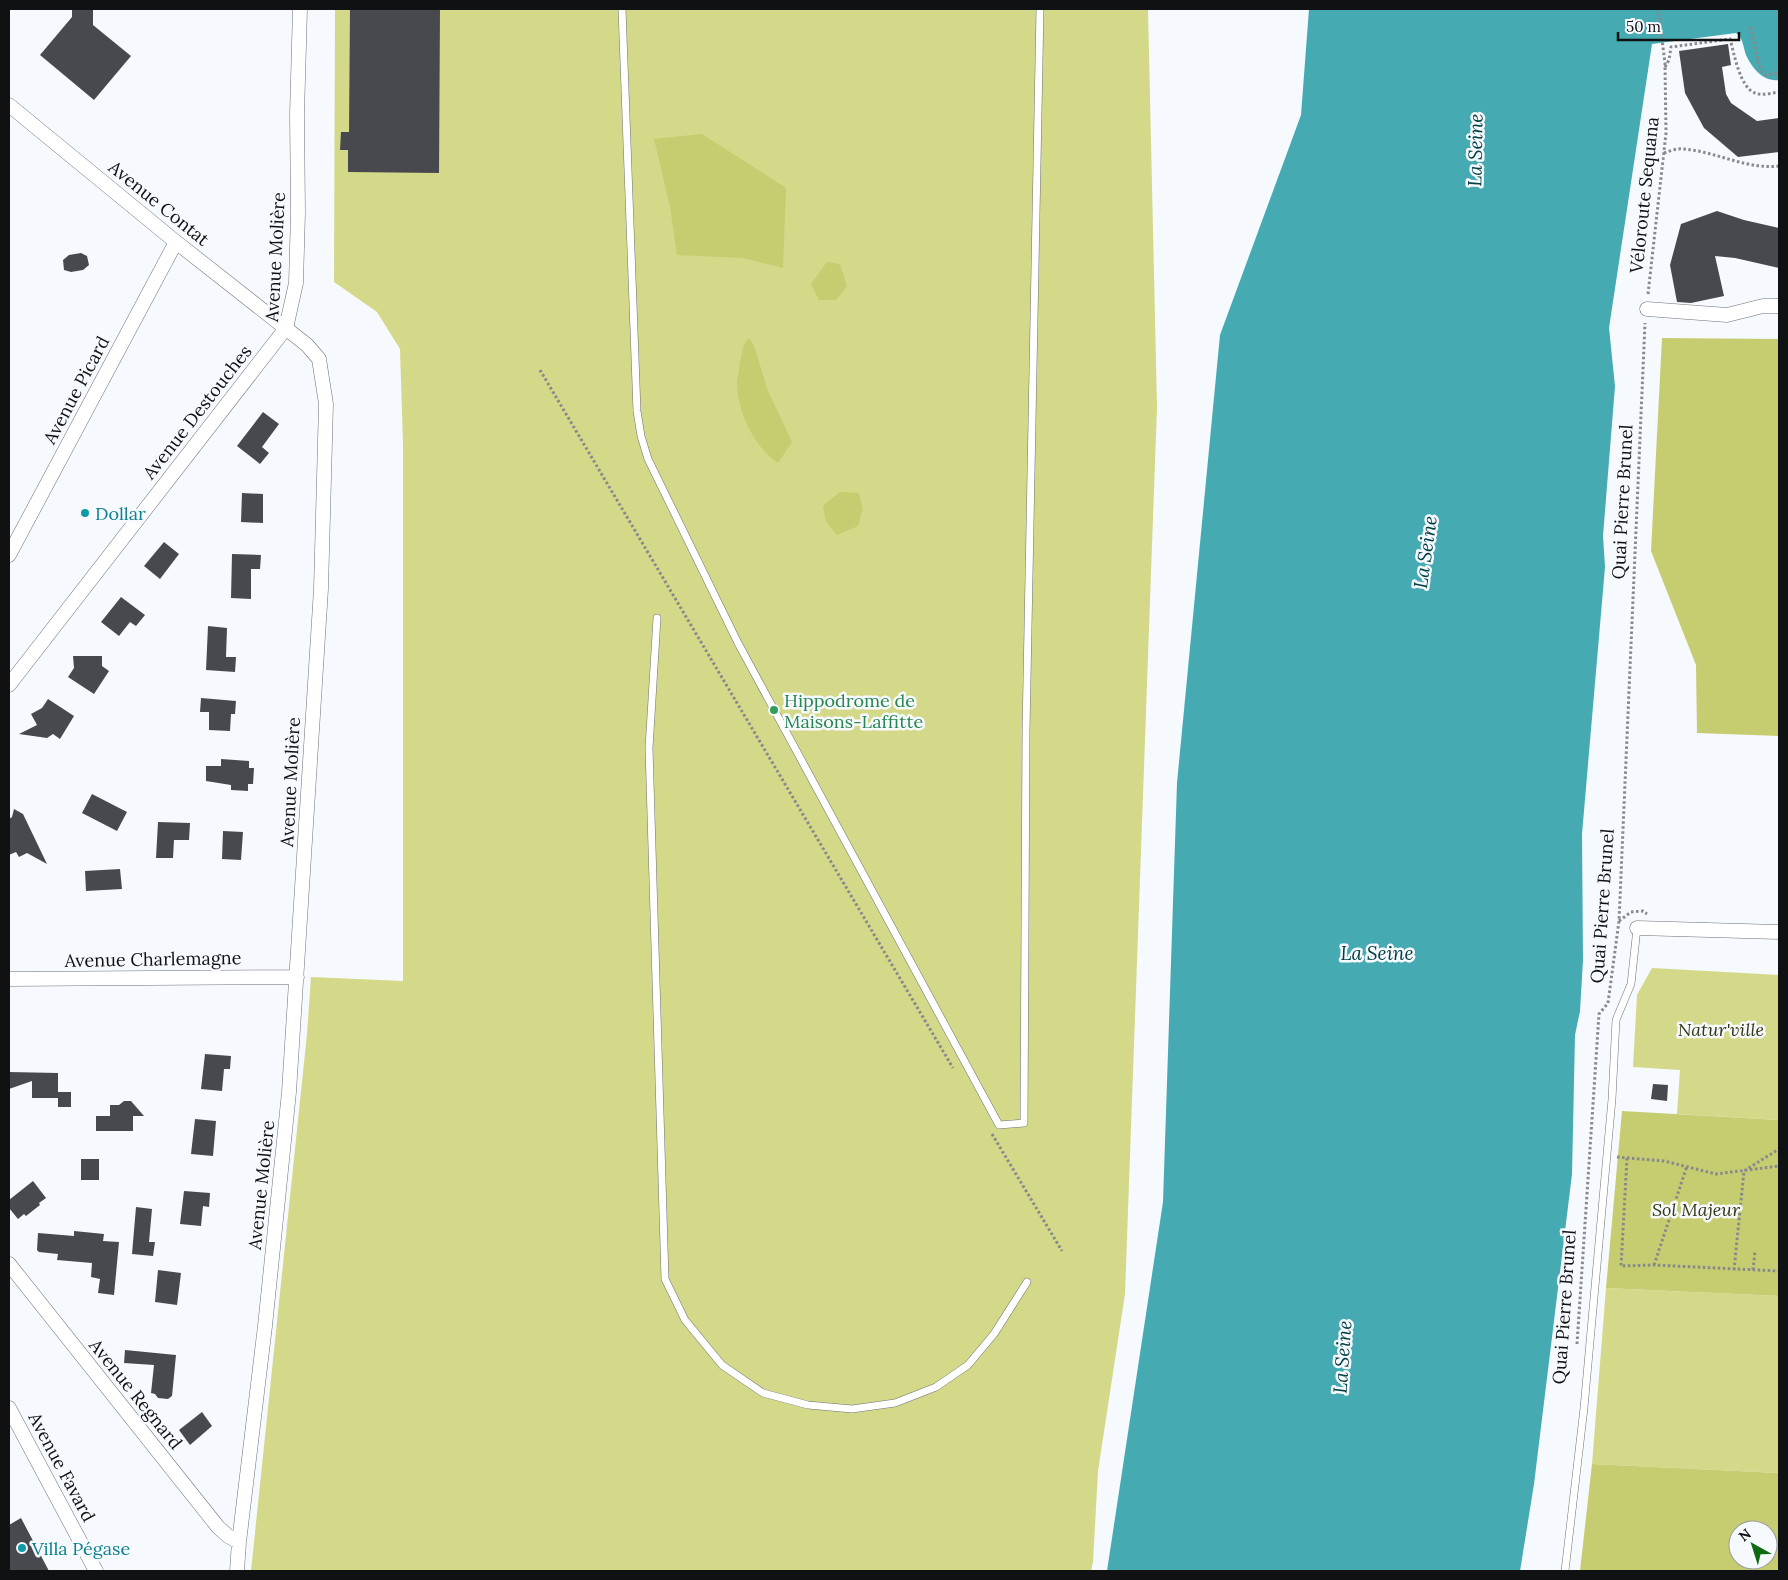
<svg xmlns="http://www.w3.org/2000/svg" width="1788" height="1580" font-family="Lora,serif">
<style>
.green{fill:#d3d988}
.forest{fill:#c6cc70;fill-rule:evenodd}
.water{fill:#45aab1}
.building{fill:#47494f}
.lines{fill:none;stroke-linecap:round;stroke-linejoin:round}
.lane-casing{stroke:#6f7177;stroke-width:8}
.street-casing{stroke:#6f7177;stroke-width:15}
.path{stroke:#87898c;stroke-width:3;stroke-dasharray:2.5 2.5;stroke-linecap:butt}
.lane{stroke:#fff;stroke-width:7}
.street{stroke:#fff;stroke-width:14}
.culture-dot{fill:#0f9aa8;stroke:#f6f9fe;stroke-width:2}
.leisure-dot{fill:#2e9e5b;stroke:#f6f9fe;stroke-width:2}
.labels{text-anchor:middle;dominant-baseline:central;stroke-width:5;stroke-linejoin:round;paint-order:stroke}
.street-label{font-size:18px;fill:#101113;stroke:#f6f9fe}
.culture-label{font-size:18px;fill:#0d838f;stroke:#f6f9fe;text-anchor:start}
.leisure-label{font-size:18px;fill:#27864d;stroke:#f6f9fe;text-anchor:start}
.park-label{font-size:18px;font-style:italic;fill:#363811;stroke:#f6f9fe}
.water-label{font-size:19px;font-style:italic;fill:#004044;stroke:#f6f9fe}
</style>
<rect width="100%" height="100%" fill="#f6f9fe"/>
<!-- green -->
<path class="green" d="M 335,9 L 1148,9 L 1157,407 L 1125,1294 L 1098,1471 L 1093,1562 L 1091,1571 L 251,1571 L 307,1034 L 311,977 L 403,981 L 403,444 L 400,349 L 377,312 L 334,282 Z
M 1652,968 L 1779,975 L 1779,1120 L 1677,1114 L 1680,1070 L 1633,1067 L 1637,995 Z
M 1606,1288 L 1779,1296 L 1779,1473 L 1592,1464 Z"/>
<!-- forest -->
<path class="forest" d="M 702,134 L 786,188 L 783,268 L 743,258 L 677,255 L 670,207 L 654,139 Z
M 827,262 L 840,264 L 847,286 L 836,300 L 819,300 L 811,284 Z
M 749,338 L 754,346 L 768,391 L 792,442 L 778,463 C 754,447 737,411 737,382 C 738,376 739,369 740,363 C 742,353 742,345 749,338 Z
M 1662,338 L 1779,339 L 1779,736 L 1697,733 L 1696,665 L 1651,551 Z
M 840,492 L 859,493 L 863,509 L 858,526 L 837,535 L 826,522 L 823,506 Z
M 1622,1111 L 1779,1120 L 1779,1296 L 1606,1288 Z
M 1592,1464 L 1779,1473 L 1779,1571 L 1580,1571 ZM 1738,1530 L 1768,1530 L 1768,1560 L 1738,1560 Z"/>
<!-- water -->
<path class="water" d="M 1309,9 L 1779,9 L 1779,80 C 1763,82 1752,68 1746,55 C 1743,46 1743,38 1736,33 L 1652,44 L 1609,328 L 1615,386 L 1603,536 L 1605,567 L 1582,834 L 1583,960 L 1580,1011 L 1575,1035 L 1572,1174 L 1534,1484 L 1520,1571 L 1107,1571 L 1163,1202 L 1177,783 L 1220,335 L 1301,115 Z"/>
<!-- building -->
<path class="building" d="M 72,9 L 93,9 L 93,25 L 131,56 L 94,100 L 40,55 L 72,17 Z
M 350,9 L 440,9 L 439,173 L 348,172 L 348,150 L 340,150 L 341,132 L 349,132 Z
M 1728,44 L 1731,65 L 1722,67 L 1726,94 L 1731,103 L 1757,121 L 1779,118 L 1779,152 L 1738,157 L 1704,128 L 1685,93 L 1679,51 Z
M 1717,211 L 1744,220 L 1779,228 L 1779,268 L 1735,258 L 1715,256 L 1724,296 L 1691,303 L 1677,302 L 1670,265 L 1681,224 Z
M 81,253 L 87,256 L 89,265 L 83,270 L 71,272 L 64,270 L 63,260 L 69,255 Z
M 263,412 L 279,424 L 262,447 L 269,453 L 260,464 L 237,446 Z
M 242,493 L 263,494 L 263,523 L 241,522 Z
M 164,542 L 179,554 L 160,579 L 144,566 Z
M 232,554 L 261,555 L 260,569 L 251,569 L 251,599 L 231,598 Z
M 121,597 L 145,615 L 136,626 L 130,622 L 119,636 L 101,622 Z
M 208,626 L 227,628 L 226,657 L 236,657 L 235,672 L 206,670 Z
M 73,656 L 102,656 L 102,666 L 109,671 L 94,694 L 68,677 L 74,668 Z
M 201,698 L 236,701 L 235,714 L 231,714 L 230,731 L 209,730 L 209,712 L 200,712 Z
M 48,699 L 74,716 L 60,739 L 53,734 L 47,738 L 19,734 L 37,725 L 31,714 L 42,708 Z
M 221,759 L 249,761 L 249,768 L 254,768 L 253,784 L 248,784 L 248,791 L 231,790 L 231,785 L 206,781 L 206,766 L 221,766 Z
M 92,794 L 127,812 L 117,831 L 82,813 Z
M 14,809 L 23,814 L 47,864 L 27,853 L 19,857 L 16,852 L 9,855 L 9,819 L 12,817 Z
M 158,822 L 190,823 L 189,840 L 174,840 L 173,858 L 156,858 Z
M 223,831 L 243,832 L 241,860 L 222,859 Z
M 120,869 L 122,889 L 86,891 L 85,871 Z
M 205,1054 L 231,1056 L 230,1069 L 224,1069 L 222,1091 L 201,1089 Z
M 9,1072 L 58,1073 L 58,1093 L 58,1092 L 71,1092 L 71,1107 L 58,1107 L 58,1098 L 32,1098 L 32,1081 L 9,1089 Z
M 1653,1084 L 1668,1085 L 1667,1101 L 1651,1099 Z
M 124,1101 L 131,1101 L 144,1116 L 133,1116 L 133,1131 L 96,1131 L 96,1116 L 110,1116 L 110,1105 L 119,1105 Z
M 195,1119 L 216,1121 L 213,1156 L 191,1154 Z
M 81,1159 L 99,1159 L 99,1180 L 81,1180 Z
M 33,1181 L 46,1198 L 39,1203 L 40,1205 L 26,1216 L 24,1214 L 18,1219 L 9,1208 L 9,1200 Z
M 184,1191 L 210,1193 L 209,1207 L 203,1206 L 201,1226 L 180,1224 Z
M 136,1207 L 152,1209 L 149,1242 L 155,1242 L 153,1256 L 132,1254 Z
M 74,1231 L 104,1234 L 103,1241 L 119,1242 L 114,1295 L 98,1293 L 100,1279 L 91,1277 L 92,1263 L 57,1260 L 58,1254 L 39,1252 L 37,1250 L 38,1233 L 74,1236 Z
M 158,1270 L 181,1273 L 177,1305 L 155,1302 Z
M 125,1350 L 176,1355 L 172,1396 L 168,1399 L 158,1398 L 155,1394 L 151,1393 L 154,1365 L 124,1363 Z
M 202,1412 L 212,1426 L 190,1445 L 179,1430 Z
M 21,1518 L 49,1571 L 9,1571 L 9,1525 Z"/>
<g class="lines">
<defs>
<path id="lane" d="M 622,9 L 637,411 L 641,436 L 648,459 L 738,643 L 999,1125 L 1024,1123 L 1026,731 L 1040,9
M 657,618 L 649,748 L 665,1279 L 685,1320 L 722,1365 L 763,1393 L 808,1405 L 852,1409 L 895,1403 L 936,1387 L 968,1365 L 994,1334 L 1027,1282
M 1565,1571 L 1584,1408 L 1612,1099 L 1616,1020 L 1631,984 L 1637,928"/>
<path id="street" d="M 9,105 L 176,242 L 307,345 L 319,359 L 326,404 L 321,589 L 289,1092 L 265,1326 L 239,1542 L 237,1571
M 1647,309 L 1727,315 L 1763,306 L 1779,306
M 9,555 L 176,242
M 9,685 L 286,328 L 296,283 L 298,213 L 297,114 L 300,9
M 1637,928 L 1779,932
M 9,979 L 297,977
M 9,1264 L 218,1527 L 228,1536 L 239,1542
M 9,1408 L 96,1571"/>
</defs>
<!-- lane casing -->
<use href="#lane" class="lane-casing"/>
<!-- street casing -->
<use href="#street" class="street-casing"/>
<!-- path -->
<path class="path" d="M 1751,27 L 1759,66 L 1765,75 L 1779,73
M 1665,67 L 1669,60 L 1671,47 L 1730,39 C 1734,53 1740,88 1755,93 C 1762,96 1772,93 1779,92
M 1664,153 C 1670,151 1677,148 1683,149 C 1715,151 1747,170 1779,166
M 1648,294 L 1666,133 L 1665,63 L 1658,9
M 540,370 L 953,1068
M 1619,921 L 1631,912 L 1643,911 L 1647,914
M 992,1134 L 1062,1251
M 1617,1157 L 1664,1161 L 1716,1174 L 1779,1166
M 1627,1158 L 1621,1266 L 1654,1265 L 1779,1271
M 1654,1265 L 1687,1166
M 1734,1270 L 1744,1171 L 1779,1149
M 1753,1270 L 1755,1251
M 1577,1344 L 1599,1014 L 1608,1003 L 1619,921 L 1645,323"/>
<!-- lane -->
<use href="#lane" class="lane"/>
<!-- street -->
<use href="#street" class="street"/>
</g>
<!-- markers -->
<g class="culture-dot">
<circle cx="85" cy="513" r="5"/>
<circle cx="22" cy="1548" r="5"/>
</g>
<circle class="leisure-dot" cx="774" cy="710" r="5"/>
<g class="labels">
<!-- street labels -->
<g class="street-label">
<text transform="translate(1644 195) rotate(-84)">Véloroute Sequana</text>
<text transform="translate(159 203) rotate(39)">Avenue Contat</text>
<text transform="translate(275 257) rotate(-87)">Avenue Molière</text>
<text transform="translate(76 390) rotate(-62)">Avenue Picard</text>
<text transform="translate(197 412) rotate(-52)">Avenue Destouches</text>
<text transform="translate(1622 502) rotate(-87)">Quai Pierre Brunel</text>
<text transform="translate(290 782) rotate(-87)">Avenue Molière</text>
<text transform="translate(1602 906) rotate(-86)">Quai Pierre Brunel</text>
<text transform="translate(153 959) rotate(-1)">Avenue Charlemagne</text>
<text transform="translate(261 1185) rotate(-84)">Avenue Molière</text>
<text transform="translate(1564 1307) rotate(-86)">Quai Pierre Brunel</text>
<text transform="translate(136 1394) rotate(51)">Avenue Regnard</text>
<text transform="translate(62 1467) rotate(62)">Avenue Favard</text>
</g>
<!-- culture labels -->
<g class="culture-label">
<text x="95" y="513">Dollar</text>
<text x="32" y="1548">Villa Pégase</text>
</g>
<!-- leisure labels -->
<g class="leisure-label">
<text x="784" y="700">Hippodrome de<tspan x="784" dy="21">Maisons-Laffitte</tspan></text>
</g>
<!-- park labels -->
<g class="park-label">
<text x="1721" y="1029">Natur'ville</text>
<text x="1696" y="1209">Sol Majeur</text>
</g>
<!-- water labels -->
<g class="water-label">
<text transform="translate(1475 150) rotate(-89)">La Seine</text>
<text transform="translate(1425 552) rotate(-82)">La Seine</text>
<text x="1377" y="953">La Seine</text>
<text transform="translate(1342 1357) rotate(-86)">La Seine</text>
</g>
</g>
<!-- border -->
<rect width="1788" height="1580" fill="none" stroke="#101113" stroke-width="20"/>
<!-- north arrow -->
<g transform="translate(1753 1545) rotate(321)"><circle r="24" fill="#f6f9fe" stroke="#9a9ca0"/>
<path d="M0-4L9 19L0 12L-9 19Z" fill="#106a12"/>
<text y="-8" font-size="14" font-weight="bold" text-anchor="middle" fill="#101113">N</text>
</g>
<!-- scale -->
<path d="M1618 32v8h121v-8" fill="none" stroke="#101113" stroke-width="2.5"/>
<text x="1626" y="32" font-size="15" fill="#101113" stroke="#f6f9fe" stroke-width="4" paint-order="stroke">50 m</text>
</svg>
